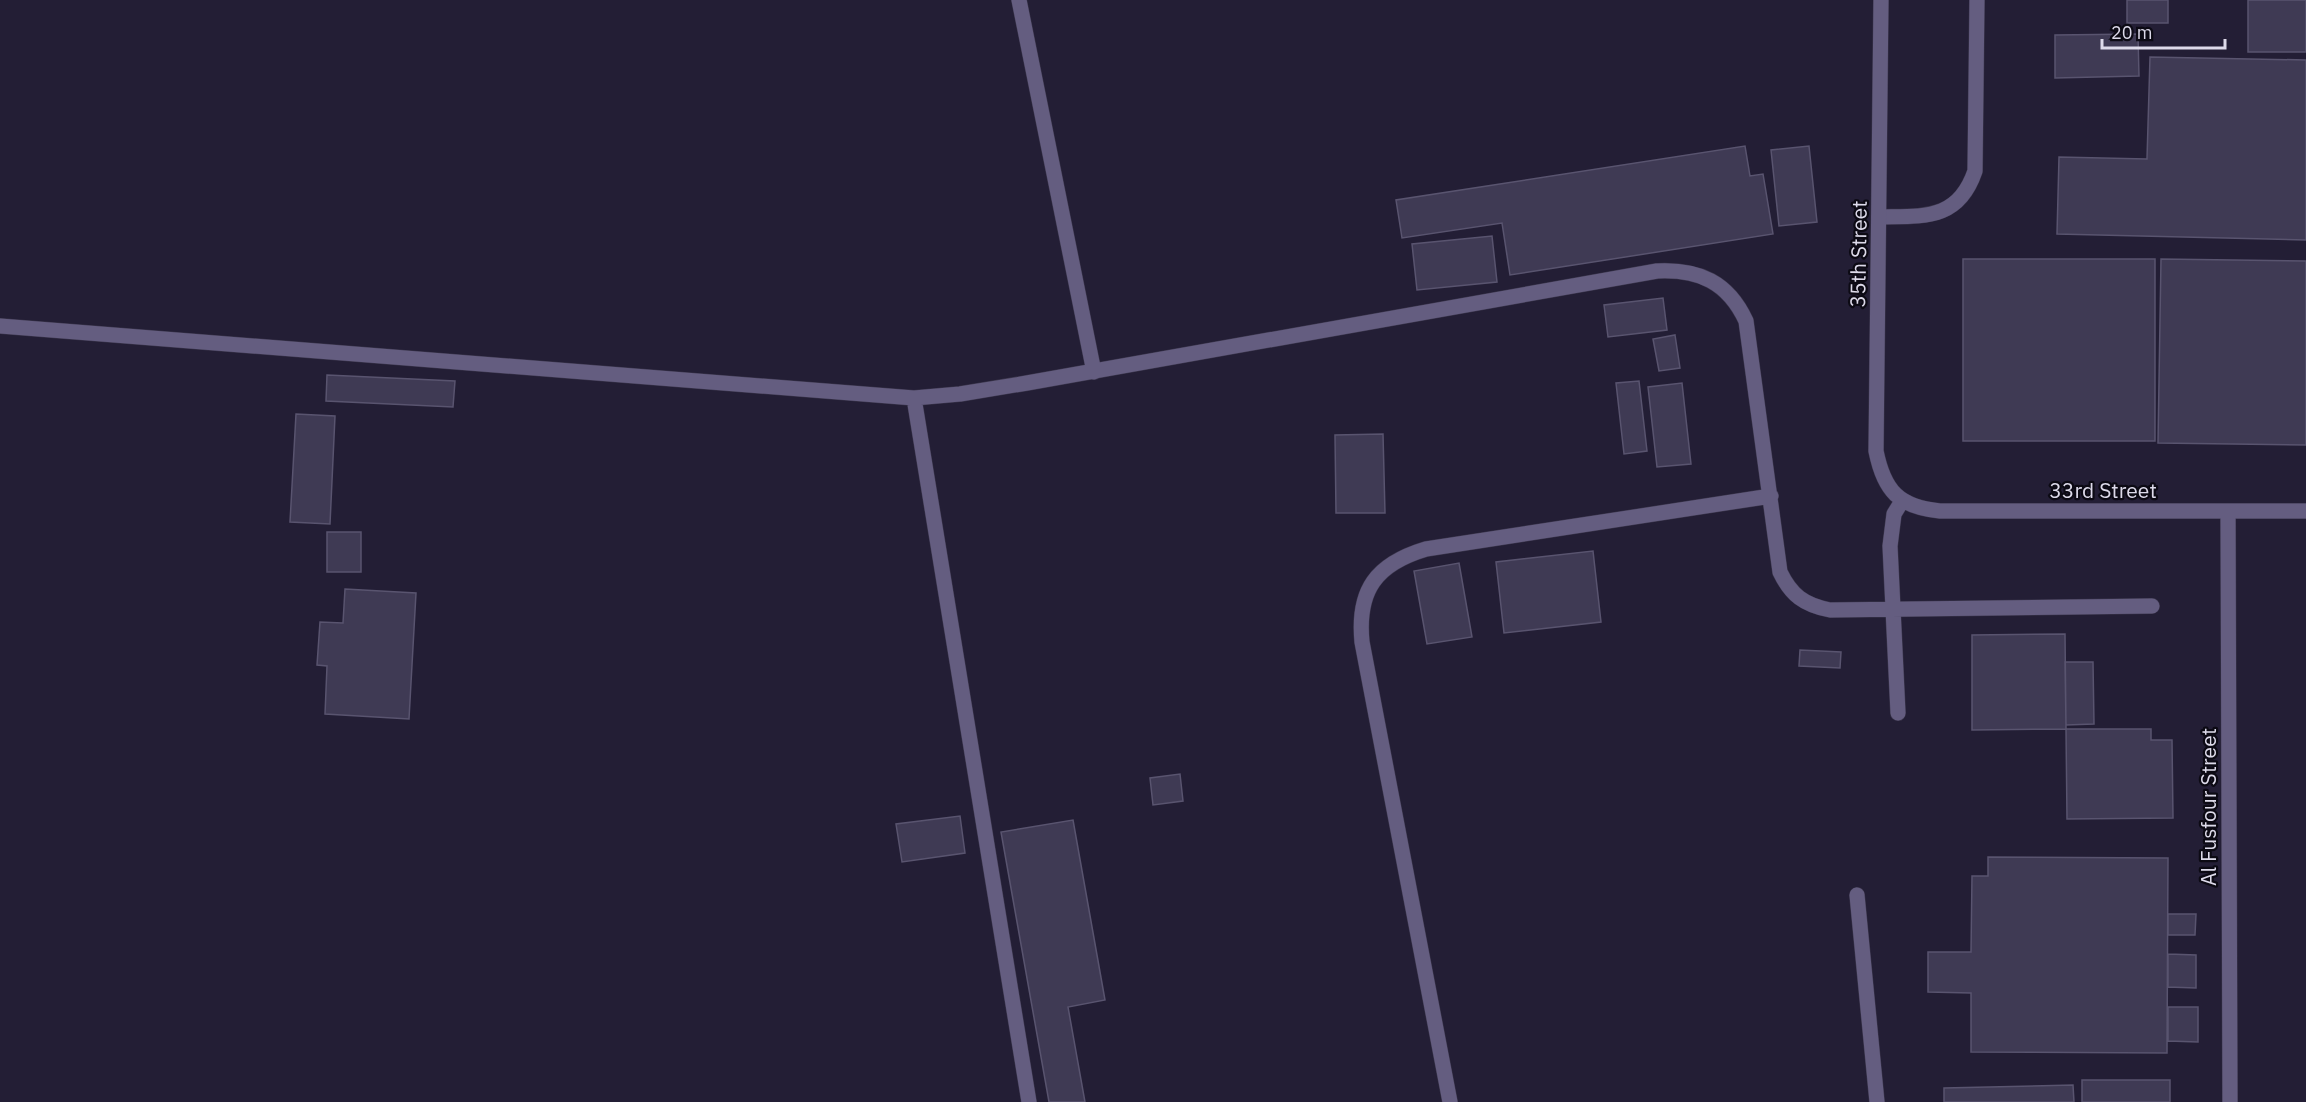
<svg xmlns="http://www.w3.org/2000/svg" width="2306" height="1102" font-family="'IBM Plex Sans',sans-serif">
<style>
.building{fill:#3f3a54;stroke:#59546f;stroke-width:1.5}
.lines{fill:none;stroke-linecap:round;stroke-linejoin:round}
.lane-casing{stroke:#3d384e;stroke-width:16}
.street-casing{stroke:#3d384e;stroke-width:16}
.lane{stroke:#645d80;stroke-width:15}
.street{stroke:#645d80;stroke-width:15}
.labels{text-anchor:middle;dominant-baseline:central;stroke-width:4.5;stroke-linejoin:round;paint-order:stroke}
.street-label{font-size:21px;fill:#dddaea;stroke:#0c0a14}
</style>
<rect width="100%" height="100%" fill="#231e35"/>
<!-- building -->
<path class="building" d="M 2127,0 L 2168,0 L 2168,23 L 2127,23 Z
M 2248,0 L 2306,0 L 2306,52 L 2248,52 Z
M 2138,34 L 2139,76 L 2055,78 L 2055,35 Z
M 2150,57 L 2306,60 L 2306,240 L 2057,234 L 2059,157 L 2147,159 Z
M 1745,146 L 1750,176 L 1763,174 L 1773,234 L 1510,275 L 1502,223 L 1402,238 L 1396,200 Z
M 1809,146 L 1817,222 L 1779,226 L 1771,150 Z
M 1492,236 L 1497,282 L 1417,290 L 1412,244 Z
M 1963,259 L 2155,259 L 2155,441 L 1963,441 Z
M 2161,259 L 2306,261 L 2306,445 L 2158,443 Z
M 1663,298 L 1667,330 L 1608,337 L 1604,305 Z
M 1675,335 L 1680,368 L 1659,371 L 1653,339 Z
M 327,375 L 455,381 L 453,407 L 326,401 Z
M 1639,381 L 1647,451 L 1624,454 L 1616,383 Z
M 1682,383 L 1691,464 L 1657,467 L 1648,387 Z
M 296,414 L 335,416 L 330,524 L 290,522 Z
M 1383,434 L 1385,513 L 1336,513 L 1335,435 Z
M 327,532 L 361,532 L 361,572 L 327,572 Z
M 1593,551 L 1601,622 L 1504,633 L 1496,562 Z
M 1459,563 L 1472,637 L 1427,644 L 1414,571 Z
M 345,589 L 416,593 L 409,719 L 325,714 L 327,666 L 317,665 L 320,622 L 343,623 Z
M 2065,634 L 2066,729 L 1972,730 L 1972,635 Z
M 1800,650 L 1841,652 L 1840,668 L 1799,666 Z
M 2065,662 L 2093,662 L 2094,724 L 2066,725 Z
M 2066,729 L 2151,729 L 2151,740 L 2172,740 L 2173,818 L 2067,819 Z
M 1180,774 L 1183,801 L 1153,805 L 1150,778 Z
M 960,816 L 965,853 L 902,862 L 896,824 Z
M 1073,820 L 1105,1000 L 1068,1007 L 1085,1102 L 1049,1102 L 1001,832 Z
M 1988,857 L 2168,858 L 2167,1053 L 1971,1052 L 1971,993 L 1928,992 L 1928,952 L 1971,952 L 1972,876 L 1988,876 Z
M 2168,914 L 2196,914 L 2195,935 L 2168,935 Z
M 2168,954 L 2196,955 L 2196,988 L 2168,987 Z
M 2168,1007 L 2198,1007 L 2198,1042 L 2168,1041 Z
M 2082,1080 L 2170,1080 L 2170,1102 L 2082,1102 Z
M 2073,1085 L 2074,1102 L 1944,1102 L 1944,1088 Z"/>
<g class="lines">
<defs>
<path id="lane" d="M 1879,217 C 1923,216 1958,221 1975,171 L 1977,0"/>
<path id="street" d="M 1019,0 L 1094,372
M 1881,0 L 1876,451 C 1884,491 1899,507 1940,511 L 2306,511
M 0,326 L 914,398 L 960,394 L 1027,383 L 1657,271 C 1699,269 1728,282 1746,321 L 1780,572 C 1791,595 1804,605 1830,610 L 2152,606
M 914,398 L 1029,1102
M 2228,511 L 2230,1102
M 1898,713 L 1890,546 L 1894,514 L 1902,501
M 1857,895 L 1877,1102
M 1450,1102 L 1362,642 C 1357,590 1376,564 1426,549 L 1771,496"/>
</defs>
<!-- lane casing -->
<use href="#lane" class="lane-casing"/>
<!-- street casing -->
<use href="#street" class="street-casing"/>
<!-- lane -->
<use href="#lane" class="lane"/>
<!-- street -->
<use href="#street" class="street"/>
</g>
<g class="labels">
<!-- street labels -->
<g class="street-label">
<text transform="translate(1858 254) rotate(-89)">35th Street</text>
<text x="2103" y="490">33rd Street</text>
<text transform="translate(2208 807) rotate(-90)">Al Fusfour Street</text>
</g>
</g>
<!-- scale -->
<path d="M2102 39v9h123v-9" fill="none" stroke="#dddaea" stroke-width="3"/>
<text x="2111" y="39" font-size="18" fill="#dddaea" stroke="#0c0a14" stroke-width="4.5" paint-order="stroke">20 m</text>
</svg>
